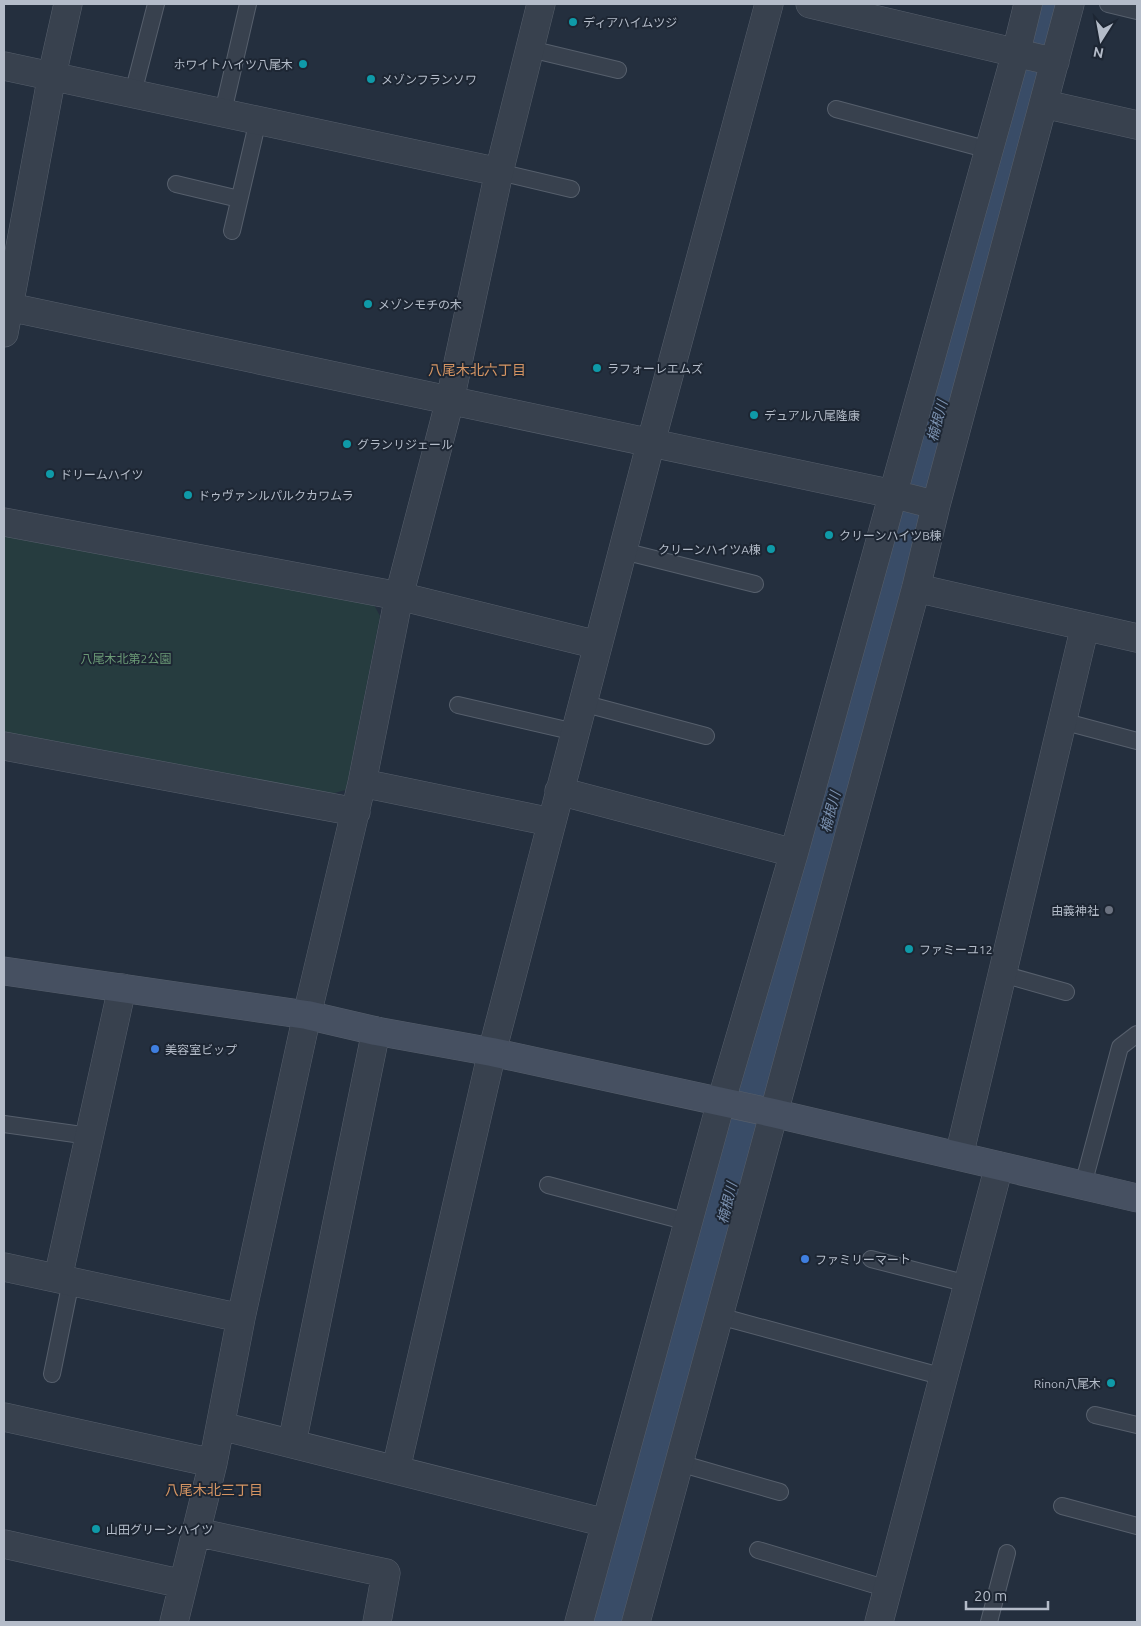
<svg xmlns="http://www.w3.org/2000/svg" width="1141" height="1626" font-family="Ubuntu,'Noto Sans JP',sans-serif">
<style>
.green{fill:#263c3f}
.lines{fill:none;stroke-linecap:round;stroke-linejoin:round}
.river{stroke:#394c67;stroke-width:49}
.lane-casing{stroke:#565f6c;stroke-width:18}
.street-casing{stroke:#565f6c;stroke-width:29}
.secondary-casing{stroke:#565f6c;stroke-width:29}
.lane{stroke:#38414e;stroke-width:16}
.street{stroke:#38414e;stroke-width:28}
.secondary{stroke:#465061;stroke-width:28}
.culture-dot{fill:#0f9aa8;stroke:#1d2633;stroke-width:2}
.worship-dot{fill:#6b7280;stroke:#1d2633;stroke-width:2}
.shop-dot{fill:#3f7fe0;stroke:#1d2633;stroke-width:2}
.labels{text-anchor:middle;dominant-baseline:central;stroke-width:4;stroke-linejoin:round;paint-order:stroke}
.poi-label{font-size:12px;fill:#b4bcc9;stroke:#1d2633;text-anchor:start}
.park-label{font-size:12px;fill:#6b9a76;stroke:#1d2633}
.neighbourhood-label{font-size:14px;fill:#d59563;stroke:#1d2633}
.water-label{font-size:14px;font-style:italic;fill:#7c92b1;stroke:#1d2633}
</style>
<rect width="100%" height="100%" fill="#242f3e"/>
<!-- green -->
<path class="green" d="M 4,535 L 373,603 L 380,616 L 346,790 L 330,794 L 4,735 Z"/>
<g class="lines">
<!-- river -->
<path class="river" d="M 617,1622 L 717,1242 L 741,1137 L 766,1042 L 996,214 L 1052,4"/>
<defs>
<path id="lane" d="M 1108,4 L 1137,11
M 530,49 L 618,70
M 133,93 L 156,4
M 836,109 L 989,150
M 223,112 L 248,4
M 499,172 L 571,189
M 176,184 L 239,199
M 232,231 L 258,120
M 623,551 L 755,584
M 582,703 L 706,736
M 458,705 L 575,732
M 1062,721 L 1137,741
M 1002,974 L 1066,992
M 4,1124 L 89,1136
M 548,1185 L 688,1222
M 1083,1185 L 1120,1047 L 1137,1034
M 871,1259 L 968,1284
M 719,1316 L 944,1377
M 52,1374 L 71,1281
M 1095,1415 L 1137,1425
M 679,1463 L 780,1492
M 1062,1506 L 1137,1526
M 758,1550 L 888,1589
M 989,1622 L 1007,1553"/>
<path id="street" d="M 810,4 L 1055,62
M 4,66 L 499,172
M 1044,104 L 1137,125
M 9,307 L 893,494 L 936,505
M 4,333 L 52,75 L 68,4
M 4,522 L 399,596 L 598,645
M 916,588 L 1137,638
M 4,746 L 356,812
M 362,783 L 551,822
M 559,791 L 794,853
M 959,1156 L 1085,626
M 4,1267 L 241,1318
M 58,1278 L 122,988
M 4,1417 L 213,1463
M 221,1426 L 606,1523
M 292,1443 L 376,1031
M 396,1469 L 492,1052 L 651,442 L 769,4
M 196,1532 L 386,1573 L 377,1622
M 4,1544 L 183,1584
M 174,1622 L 213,1463 L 241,1318 L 307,1015 L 362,783 L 399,596 L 450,400 L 499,172 L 541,4
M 579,1622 L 721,1102 L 794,853 L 893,494 L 1016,53 L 1028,4
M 636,1622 L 916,588 L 936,505 L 1070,4
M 879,1622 L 999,1166"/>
<path id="secondary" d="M 4,971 L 307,1015 L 376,1031 L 492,1052 L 773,1113 L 1137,1198"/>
</defs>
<!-- lane casing -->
<use href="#lane" class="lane-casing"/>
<!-- street casing -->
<use href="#street" class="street-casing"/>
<!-- secondary casing -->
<use href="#secondary" class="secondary-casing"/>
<!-- lane -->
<use href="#lane" class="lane"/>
<!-- street -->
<use href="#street" class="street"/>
<!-- secondary -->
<use href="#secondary" class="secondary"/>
</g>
<!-- markers -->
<g class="culture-dot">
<circle cx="573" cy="22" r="5"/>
<circle cx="303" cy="64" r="5"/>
<circle cx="371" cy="79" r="5"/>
<circle cx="368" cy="304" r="5"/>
<circle cx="597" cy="368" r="5"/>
<circle cx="754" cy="415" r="5"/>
<circle cx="347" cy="444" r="5"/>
<circle cx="50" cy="474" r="5"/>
<circle cx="188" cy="495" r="5"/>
<circle cx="829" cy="535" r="5"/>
<circle cx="771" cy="549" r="5"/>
<circle cx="909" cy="949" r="5"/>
<circle cx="1111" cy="1383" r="5"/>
<circle cx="96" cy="1529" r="5"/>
</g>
<circle class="worship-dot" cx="1109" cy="910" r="5"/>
<g class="shop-dot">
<circle cx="155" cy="1049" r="5"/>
<circle cx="805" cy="1259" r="5"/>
</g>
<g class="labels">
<!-- poi labels -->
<g class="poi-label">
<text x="583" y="22">ディアハイムツジ</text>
<text x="293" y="64" text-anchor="end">ホワイトハイツ八尾木</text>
<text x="381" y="79">メゾンフランソワ</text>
<text x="378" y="304">メゾンモチの木</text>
<text x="607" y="368">ラフォーレエムズ</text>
<text x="764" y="415">デュアル八尾隆康</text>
<text x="357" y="444">グランリジェール</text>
<text x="60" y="474">ドリームハイツ</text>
<text x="198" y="495">ドゥヴァンルパルクカワムラ</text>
<text x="839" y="535">クリーンハイツB棟</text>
<text x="761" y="549" text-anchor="end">クリーンハイツA棟</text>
<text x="1099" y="910" text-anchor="end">由義神社</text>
<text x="919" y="949">ファミーユ12</text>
<text x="165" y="1049">美容室ビップ</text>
<text x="815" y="1259">ファミリーマート</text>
<text x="1101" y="1383" text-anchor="end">Rinon八尾木</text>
<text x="106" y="1529">山田グリーンハイツ</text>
</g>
<!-- park labels -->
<g class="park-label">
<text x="126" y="658">八尾木北第2公園</text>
</g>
<!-- neighbourhood labels -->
<g class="neighbourhood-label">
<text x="477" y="370">八尾木北六丁目</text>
<text x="214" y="1490">八尾木北三丁目</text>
</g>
<!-- water labels -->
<g class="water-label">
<text transform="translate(937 421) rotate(-75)">楠根川</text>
<text transform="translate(830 812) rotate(-75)">楠根川</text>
<text transform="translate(727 1203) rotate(-76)">楠根川</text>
</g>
</g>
<!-- border -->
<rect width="1141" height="1626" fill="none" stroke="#b4bcc9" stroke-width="10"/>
<!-- north arrow -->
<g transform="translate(1101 40) rotate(191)" stroke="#1d2633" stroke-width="4" paint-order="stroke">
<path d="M0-4L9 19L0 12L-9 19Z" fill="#b4bcc9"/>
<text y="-8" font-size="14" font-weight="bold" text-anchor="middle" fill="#b4bcc9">N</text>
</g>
<!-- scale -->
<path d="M966 1601v8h82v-8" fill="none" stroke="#b4bcc9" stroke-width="2.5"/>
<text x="974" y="1601" font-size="15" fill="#b4bcc9" stroke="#1d2633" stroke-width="4" paint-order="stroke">20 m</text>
</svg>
